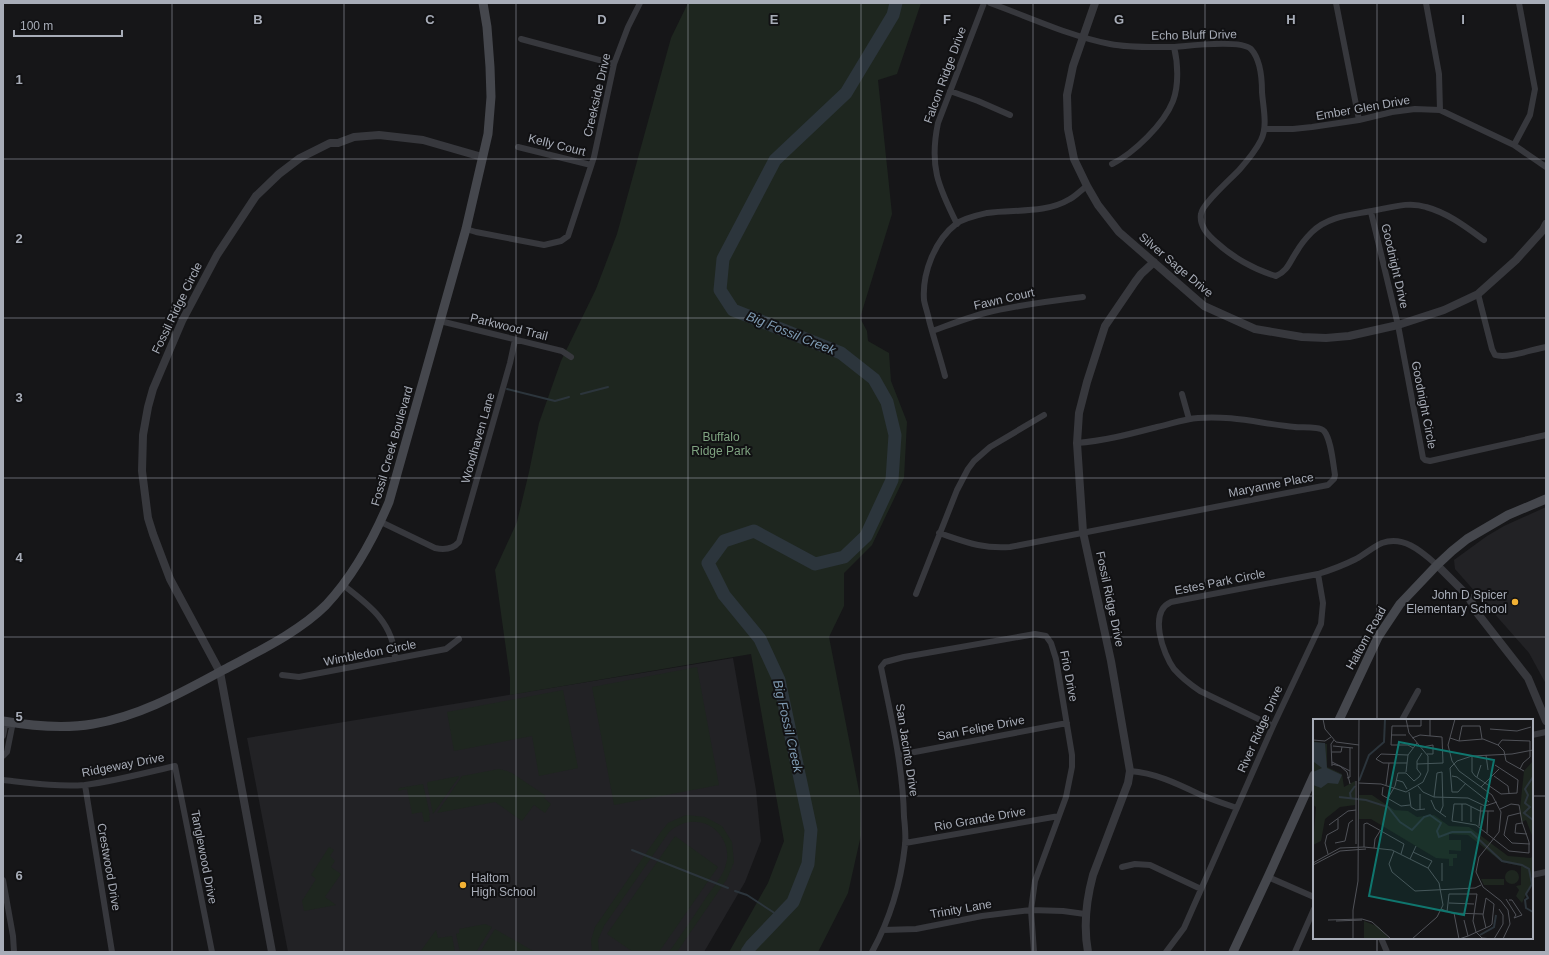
<svg xmlns="http://www.w3.org/2000/svg" width="1549" height="955" font-family="Helvetica,sans-serif">
<style>
.built{fill:#222225}
.green{fill:#1e261f}
.lines{fill:none;stroke-linecap:round;stroke-linejoin:round}
.stream{stroke:#2c353c;stroke-width:2}
.river{stroke:#2c353c;stroke-width:13}
.minor{stroke:#37383d;stroke-width:6}
.tertiary{stroke:#37383d;stroke-width:8}
.secondary{stroke:#45474d;stroke-width:9}
.grid{fill:none;stroke:#a8adb8;stroke-width:1;stroke-opacity:0.55}
.poi-dot{fill:#f2b134;stroke:#111113;stroke-width:1.5}
.labels{text-anchor:middle;dominant-baseline:central;stroke-width:4;stroke-linejoin:round;paint-order:stroke}
.street-label{font-size:12px;fill:#a8adb8;stroke:#111113}
.park-label{font-size:12px;fill:#7fa381;stroke:#111113}
.poi-label{font-size:12px;fill:#a8adb8;stroke:#111113;text-anchor:end}
.water-label{font-size:13px;font-style:italic;fill:#7f9bb3;stroke:#111113}
.inset-river{fill:none;stroke:#2c353c;stroke-width:2}
.inset-road{fill:none;stroke:#505258;stroke-width:1}
.view{fill:#0f766e;fill-opacity:0.15;stroke:#0f766e;stroke-width:2}
.inset-edge{fill:none;stroke:#a8adb8;stroke-width:2}
.grid-label{font-size:13px;text-anchor:middle;font-weight:bold;fill:#a8adb8;stroke:#111113;stroke-width:4;stroke-linejoin:round;paint-order:stroke}
</style>
<rect width="100%" height="100%" fill="#161618"/>
<!-- built -->
<path class="built" d="M 1546,507 L 1546,684 L 1529,653 L 1455,569 L 1454,560 L 1487,536 L 1504,526 Z
M 733,658 L 756,790 L 761,841 L 745,882 L 704,952 L 288,952 L 247,738 Z"/>
<!-- green -->
<path class="green" d="M 688,3 L 921,3 L 897,74 L 878,80 L 892,214 L 860,318 L 867,331 L 868,341 L 889,353 L 891,381 L 907,422 L 904,478 L 872,545 L 844,573 L 844,606 L 829,637 L 860,796 L 861,835 L 848,893 L 818,952 L 729,952 L 768,883 L 784,841 L 751,654 L 510,695 L 510,678 L 495,570 L 517,522 L 529,472 L 539,423 L 561,361 L 596,289 L 617,234 L 671,38 Z
M 697,667 L 719,785 L 614,805 L 592,687 Z
M 563,690 L 578,768 L 539,776 L 532,736 L 454,751 L 447,712 Z
M 499,769 L 507,771 L 512,773 L 546,796 L 544,798 L 551,804 L 545,813 L 534,805 L 522,821 L 495,802 L 437,813 L 462,776 Z
M 459,776 L 459,777 L 433,814 L 427,784 L 428,782 Z
M 423,784 L 430,815 L 429,815 L 430,821 L 424,822 L 422,812 L 412,814 L 407,789 L 398,791 L 399,788 Z
M 686,815 L 705,817 L 722,826 L 732,842 L 734,862 L 727,879 L 677,952 L 669,952 C 682,933 695,915 707,896 C 714,886 723,876 726,864 C 731,848 721,830 706,824 C 692,819 679,823 669,832 L 604,926 L 598,940 L 599,952 L 592,952 L 591,940 L 595,927 L 660,833 L 668,823 Z
M 675,836 L 718,867 L 659,952 L 633,952 L 607,934 Z
M 329,847 L 334,850 L 330,856 L 335,861 L 331,867 L 341,874 L 325,897 L 336,905 L 304,911 L 302,901 L 316,879 L 311,875 Z
M 485,924 L 492,927 L 476,952 L 460,952 L 456,934 L 459,933 L 459,929 Z
M 495,929 L 535,952 L 480,952 Z
M 436,930 L 438,938 L 452,936 L 455,952 L 420,952 Z"/>
<g class="lines">
<!-- stream -->
<path class="stream" d="M 507,389 L 555,401 L 569,397
M 581,394 L 608,387
M 632,850 L 728,888
M 735,891 L 747,895 L 779,916"/>
<!-- river -->
<path class="river" d="M 747,952 L 751,946 L 793,902 L 808,864 L 811,830 L 779,680 L 760,639 L 724,595 L 708,563 L 724,541 L 754,531 L 815,564 L 844,557 L 866,536 L 892,480 L 895,435 L 887,402 L 874,379 L 841,353 L 733,310 L 720,290 L 723,259 L 775,160 L 846,93 L 893,15 L 896,3"/>
<!-- minor -->
<path class="minor" d="M 990,3 C 1029,17 1069,36 1110,44 C 1130,48 1152,47 1173,47 C 1188,46 1240,39 1251,49 C 1261,60 1262,78 1262,92 C 1263,107 1268,126 1261,140 C 1256,150 1247,161 1240,169 C 1231,179 1202,204 1201,214 C 1199,226 1208,235 1216,242 C 1232,257 1255,270 1276,276 C 1288,271 1290,261 1297,251 C 1301,244 1307,237 1312,232 C 1328,216 1351,215 1372,211 C 1390,208 1408,201 1426,207 C 1448,213 1466,227 1484,240
M 1336,3 L 1359,120
M 1426,3 L 1439,74 L 1440,110
M 521,39 L 614,64
M 950,91 L 978,101 L 1010,115
M 1265,129 L 1293,129 L 1312,127 L 1359,120 L 1392,112 L 1415,109 L 1440,110 L 1514,145 L 1546,167
M 1514,145 L 1530,115 L 1535,89 L 1519,3
M 518,147 L 591,165
M 1112,164 C 1134,153 1164,124 1173,101 C 1179,85 1178,63 1174,47
M 1371,212 L 1398,325 L 1423,458 L 1425,460 L 1430,461 L 1546,435
M 957,224 C 938,186 929,166 938,123 L 984,3
M 466,229 L 476,232 L 544,245 L 561,241 L 568,236 L 594,157 L 614,64 L 628,27 L 640,3
M 1478,294 L 1492,349 L 1495,355 C 1508,359 1533,349 1546,347
M 440,321 L 562,351 L 571,357
M 932,331 C 949,325 967,318 985,313 C 1017,305 1050,301 1083,297
M 945,376 C 940,357 934,339 929,320 C 928,314 925,306 924,300 C 922,273 935,240 956,224 C 964,218 978,215 987,213 C 1015,209 1045,214 1070,199 C 1076,196 1081,190 1087,186
M 1182,394 L 1189,419
M 381,522 L 435,548 C 444,550 453,549 459,542 L 510,363 L 515,340
M 939,533 C 966,542 982,549 1010,547 L 1328,485 L 1334,479 L 1335,475 C 1333,463 1331,439 1324,431 C 1320,426 1301,428 1295,427 C 1263,424 1231,415 1198,418 C 1184,419 1171,424 1157,427 C 1130,434 1104,441 1077,443
M 343,585 C 369,605 394,623 395,659
M 916,594 L 957,490 L 968,469 L 974,461 L 990,447 L 1044,415
M 282,675 L 299,677 L 446,649 L 459,639
M 1402,720 L 1418,691
M 1273,726 L 1200,691 C 1191,685 1182,678 1174,669 C 1163,654 1148,612 1171,602 L 1318,574 C 1331,570 1344,565 1356,559 C 1365,554 1373,547 1382,543 C 1404,535 1422,552 1437,565
M 1532,735 L 1546,732
M 3,736 L 5,726 L 9,724
M 899,755 L 1067,723
M 3,756 L 7,752 L 12,727 L 9,724 L 10,722
M 1130,771 C 1156,773 1178,784 1201,795 C 1213,800 1225,804 1237,808
M 3,780 C 30,783 58,787 85,785 C 115,781 145,773 175,766 L 212,952
M 85,785 L 112,952
M 905,843 L 1059,816
M 1122,867 L 1135,864 L 1150,865 L 1201,889
M 1532,875 L 1546,872
M 1268,877 L 1314,897
M 3,880 L 13,936 L 14,952
M 883,930 L 916,929 L 982,916 L 1031,910 L 1063,911 L 1085,914
M 1381,938 L 1387,952
M 872,952 C 890,919 901,882 905,845 C 906,836 905,826 904,817 C 903,766 891,717 881,667 L 885,662 L 904,657 L 1035,634 L 1046,636 L 1051,643 L 1056,659 L 1072,755 L 1072,767 L 1066,797 L 1035,881 L 1031,910 L 1034,952
M 1166,952 L 1184,928 L 1273,726 L 1321,624 L 1323,603 L 1318,574
M 1295,952 L 1314,909"/>
<!-- tertiary -->
<path class="tertiary" d="M 1095,3 L 1073,66 L 1067,95 L 1068,129 L 1074,159 L 1087,186 L 1098,205 L 1119,232 L 1204,306 L 1255,329 L 1302,337 L 1326,338 L 1349,336 L 1398,325 L 1444,310 L 1478,294 L 1516,260 L 1543,230 L 1546,224
M 1437,565 L 1468,596 L 1478,614 L 1528,678 L 1546,721
M 272,952 L 220,672 L 170,579 L 153,534 L 148,518 L 142,471 L 143,435 L 148,407 L 153,389 L 182,321 L 217,255 L 256,196 L 279,174 L 300,158 L 330,143 L 338,143 L 354,137 L 379,135 L 423,140 L 482,157
M 1088,952 C 1083,925 1086,901 1093,875 L 1128,783 L 1130,771 L 1111,661 L 1083,532 L 1077,443 L 1079,413 L 1087,382 L 1105,326 L 1135,282 L 1141,274 L 1154,262"/>
<!-- secondary -->
<path class="secondary" d="M 1339,720 L 1378,637 L 1400,604 L 1437,565 L 1452,551 L 1467,539 L 1508,515 L 1546,499
M 3,721 C 32,726 64,729 93,724 C 142,716 186,690 229,667 C 261,650 300,631 326,605 C 354,575 373,540 389,502 L 466,229 L 488,134 L 491,97 L 490,67 L 487,27 L 483,3
M 1233,952 L 1268,877 L 1314,775"/>
</g>
<!-- grid -->
<path class="grid" d="M 172,3 L 172,952M 344,3 L 344,952M 516,3 L 516,952M 688,3 L 688,952M 861,3 L 861,952M 1033,3 L 1033,952M 1205,3 L 1205,952M 1377,3 L 1377,720M 3,159 L 1546,159M 3,318 L 1546,318M 3,478 L 1546,478M 3,637 L 1546,637M 3,796 L 1314,796M 1532,796 L 1546,796M 1377,938 L 1377,952"/>
<!-- markers -->
<g class="poi-dot">
<circle cx="1515" cy="602" r="4"/>
<circle cx="463" cy="885" r="4"/>
</g>
<g class="labels">
<!-- street labels -->
<g class="street-label">
<text transform="translate(1194 35) rotate(-1)">Echo Bluff Drive</text>
<text transform="translate(945 75) rotate(-70)">Falcon Ridge Drive</text>
<text transform="translate(597 95) rotate(-77)">Creekside Drive</text>
<text transform="translate(1363 108) rotate(-10)">Ember Glen Drive</text>
<text transform="translate(557 145) rotate(14)">Kelly Court</text>
<text transform="translate(1176 265) rotate(40)">Silver Sage Drive</text>
<text transform="translate(1395 266) rotate(77)">Goodnight Drive</text>
<text transform="translate(1004 299) rotate(-13)">Fawn Court</text>
<text transform="translate(177 308) rotate(-64)">Fossil Ridge Circle</text>
<text transform="translate(509 327) rotate(14)">Parkwood Trail</text>
<text transform="translate(1424 405) rotate(79)">Goodnight Circle</text>
<text transform="translate(478 438) rotate(-74)">Woodhaven Lane</text>
<text transform="translate(392 446) rotate(-74)">Fossil Creek Boulevard</text>
<text transform="translate(1271 485) rotate(-11)">Maryanne Place</text>
<text transform="translate(1220 582) rotate(-11)">Estes Park Circle</text>
<text transform="translate(1110 599) rotate(78)">Fossil Ridge Drive</text>
<text transform="translate(1366 638) rotate(-61)">Haltom Road</text>
<text transform="translate(370 653) rotate(-11)">Wimbledon Circle</text>
<text transform="translate(1069 676) rotate(79)">Frio Drive</text>
<text transform="translate(981 728) rotate(-11)">San Felipe Drive</text>
<text transform="translate(1260 729) rotate(-66)">River Ridge Drive</text>
<text transform="translate(907 750) rotate(81)">San Jacinto Drive</text>
<text transform="translate(123 765) rotate(-11)">Ridgeway Drive</text>
<text transform="translate(980 819) rotate(-10)">Rio Grande Drive</text>
<text transform="translate(204 857) rotate(79)">Tanglewood Drive</text>
<text transform="translate(109 867) rotate(80)">Crestwood Drive</text>
<text transform="translate(961 909) rotate(-10)">Trinity Lane</text>
</g>
<!-- park labels -->
<g class="park-label">
<text x="721" y="437">Buffalo<tspan x="721" dy="14">Ridge Park</tspan></text>
</g>
<!-- poi labels -->
<g class="poi-label">
<text x="1507" y="595">John D Spicer<tspan x="1507" dy="14">Elementary School</tspan></text>
<text x="471" y="878" text-anchor="start">Haltom<tspan x="471" dy="14">High School</tspan></text>
</g>
<!-- water labels -->
<g class="water-label">
<text transform="translate(791 333) rotate(22)">Big Fossil Creek</text>
<text transform="translate(788 726) rotate(77)">Big Fossil Creek</text>
</g>
</g>
<!-- overview -->
<g transform="translate(1313 719)">
<rect width="220" height="220" fill="#161618"/>
<path d="M 0,22 L 14,25 L 14,48 L 29,55 L 31,68 L 42,62 L 42,86 L 27,88 L 12,100 L 8,122 L 0,126 L 3,88 L 0,86 ZM 220,42 L 220,119 L 213,101 L 209,103 L 207,90 L 211,52 ZM 46,76 L 59,76 L 81,91 L 95,92 L 104,98 L 121,96 L 136,107 L 156,108 L 195,137 L 218,139 L 220,136 L 220,159 L 217,155 L 219,163 L 209,184 L 203,177 L 206,171 L 203,167 L 208,166 L 208,147 L 189,143 L 155,116 L 136,115 L 136,121 L 148,121 L 148,132 L 136,131 L 136,135 L 144,135 L 144,139 L 140,139 L 140,147 L 136,147 L 136,140 L 123,139 L 58,100 L 46,100 ZM192 158a7 7 0 1 1 14 0a7 7 0 1 1-14 0ZM 168,160 L 191,160 L 191,166 L 171,166 ZM 51,202 L 66,208 L 76,220 L 51,220 Z" fill="#1e261f"/>
<path d="M 0,23 L 12,24 L 14,49 L 29,56 L 25,65 L 15,64 L 8,69 L 0,66 L 0,53 L 9,49 L 1,43 Z" fill="#2c353c"/>
<path class="inset-river" d="M 220,58 L 212,70 L 215,76 L 212,84 L 217,88 L 211,94 L 220,101M 46,62 L 56,36 L 71,23 L 72,0M 26,78 L 53,81 L 75,88 L 87,103 L 99,111 L 111,98 L 117,96 L 128,104 L 124,112 L 126,118 L 139,113 L 158,113 L 189,142 L 209,146 L 216,150 L 219,165 L 213,175 L 215,179 L 212,181 L 213,189 L 220,193M 38,80 L 37,74 L 42,67M 167,216 L 181,208 L 183,196"/>
<path class="inset-road" d="M 10,0 L 12,10 L 23,23 L 46,26M 142,0 L 135,26 L 139,42 L 146,52 L 179,76 L 188,93 L 186,113 L 166,138 L 163,153 L 170,168 L 188,182 L 195,191 L 197,205 L 190,220M 177,10 L 204,12 L 218,8M 78,16 L 93,16M 117,17 L 117,0M 99,19 L 107,16 L 129,18 L 130,44 L 104,45M 137,19 L 146,22 L 170,20 L 185,26 L 191,32 L 193,42 L 211,52M 0,21 L 12,22 L 18,18M 146,22 L 149,7 L 167,7 L 169,20M 185,26 L 189,21 L 217,22 L 217,38 L 210,44 L 207,50M 20,27 L 40,29M 109,28 L 120,26 L 120,35 L 114,35M 100,29 L 95,26 L 78,26 L 79,7 L 108,7 L 108,0M 19,33 L 28,33 L 29,28M 173,36 L 175,51M 159,37 L 159,53 L 162,57 L 188,75 L 204,74 L 205,61 L 182,46M 19,43 L 37,52M 94,44 L 70,44 L 63,40 L 68,35 L 95,36M 19,45 L 27,47 L 34,53M 19,47 L 18,25 L 21,21M 34,53 L 37,65M 93,53 L 95,36 L 104,24M 139,57 L 144,58 L 176,83M 181,57 L 195,67 L 196,74M 164,58 L 168,46M 34,59 L 37,58 L 37,29M 83,61 L 90,63 L 94,70M 45,64 L 68,65 L 93,73 L 110,63 L 115,52 L 115,37 L 96,14 L 93,0M 153,64 L 145,73 L 139,73 L 137,49 L 144,42 L 159,37 L 199,35 L 220,31M 73,66 L 76,44M 105,67 L 110,73 L 121,78 L 155,79 L 172,87 L 184,83M 70,68 L 69,76 L 88,87 L 97,86M 168,68 L 186,50M 96,73 L 98,88 L 103,91 L 112,90M 107,75 L 107,91M 121,78 L 124,54 L 129,53 L 130,87 L 127,94M 75,79 L 82,67 L 85,54 L 93,54 L 101,62 L 106,58 L 108,55 L 104,50 L 104,42 L 109,34M 118,81 L 122,90 L 133,98M 181,92 L 167,92 L 153,85 L 141,85 L 139,102 L 163,106 L 196,132 L 216,134 L 216,123 L 209,103 L 206,86 L 198,85 L 187,90M 207,94 L 195,97 L 191,116 L 199,124 L 217,125M 149,102 L 149,85M 158,103 L 158,88M 209,104 L 203,105 L 202,114 L 214,115M 16,106 L 35,92 L 43,91M 166,107 L 168,87M 174,114 L 175,92M 22,124 L 32,122 L 36,104 L 40,101M 43,125 L 43,62M 51,128 L 51,105 L 54,104 L 91,125 L 88,135M 61,129 L 62,120 L 67,112M 81,132 L 76,145 L 79,153 L 102,172 L 162,169 L 168,166M 100,133 L 119,142 L 115,149M 15,135 L 12,124 L 14,116 L 25,110 L 25,100M 97,140 L 103,127M 0,144 L 27,129 L 51,128 L 79,131 L 115,149 L 126,164 L 130,186 L 124,198 L 99,220M 129,144 L 129,162M 0,146 L 27,132 L 53,130M 193,180 L 203,196 L 201,199 L 209,196 L 199,181 L 196,181M 136,184 L 161,185M 128,190 L 139,194 L 170,195M 134,193 L 136,175 L 164,175 L 160,202 L 163,213 L 169,219 L 180,220M 141,194 L 146,220M 15,201 L 49,200 L 59,203 L 78,220M 151,201 L 155,217M 23,202 L 49,201M 40,220 L 40,191 L 45,162 L 46,0M 146,220 L 155,217 L 177,207 L 179,205 L 181,185 L 173,179 L 170,196 L 173,209M 181,220 L 190,205 L 190,196 L 186,190"/>
<path class="view" d="M 86,23 L 181,41 L 151,196 L 56,177 Z"/>
<rect width="220" height="220" class="inset-edge"/>
</g>
<g class="grid-label">
<text x="258" y="24">B</text>
<text x="430" y="24">C</text>
<text x="602" y="24">D</text>
<text x="774" y="24">E</text>
<text x="947" y="24">F</text>
<text x="1119" y="24">G</text>
<text x="1291" y="24">H</text>
<text x="1463" y="24">I</text>
<text x="19" y="84">1</text>
<text x="19" y="243">2</text>
<text x="19" y="402">3</text>
<text x="19" y="562">4</text>
<text x="19" y="721">5</text>
<text x="19" y="880">6</text>
</g>
<!-- border -->
<rect width="1549" height="955" fill="none" stroke="#a8adb8" stroke-width="8"/>
<!-- scale -->
<path d="M14 30v6h108v-6" fill="none" stroke="#a8adb8" stroke-width="2"/>
<text x="20" y="30" font-size="12" fill="#a8adb8" stroke="#111113" stroke-width="3" paint-order="stroke">100 m</text>
</svg>
